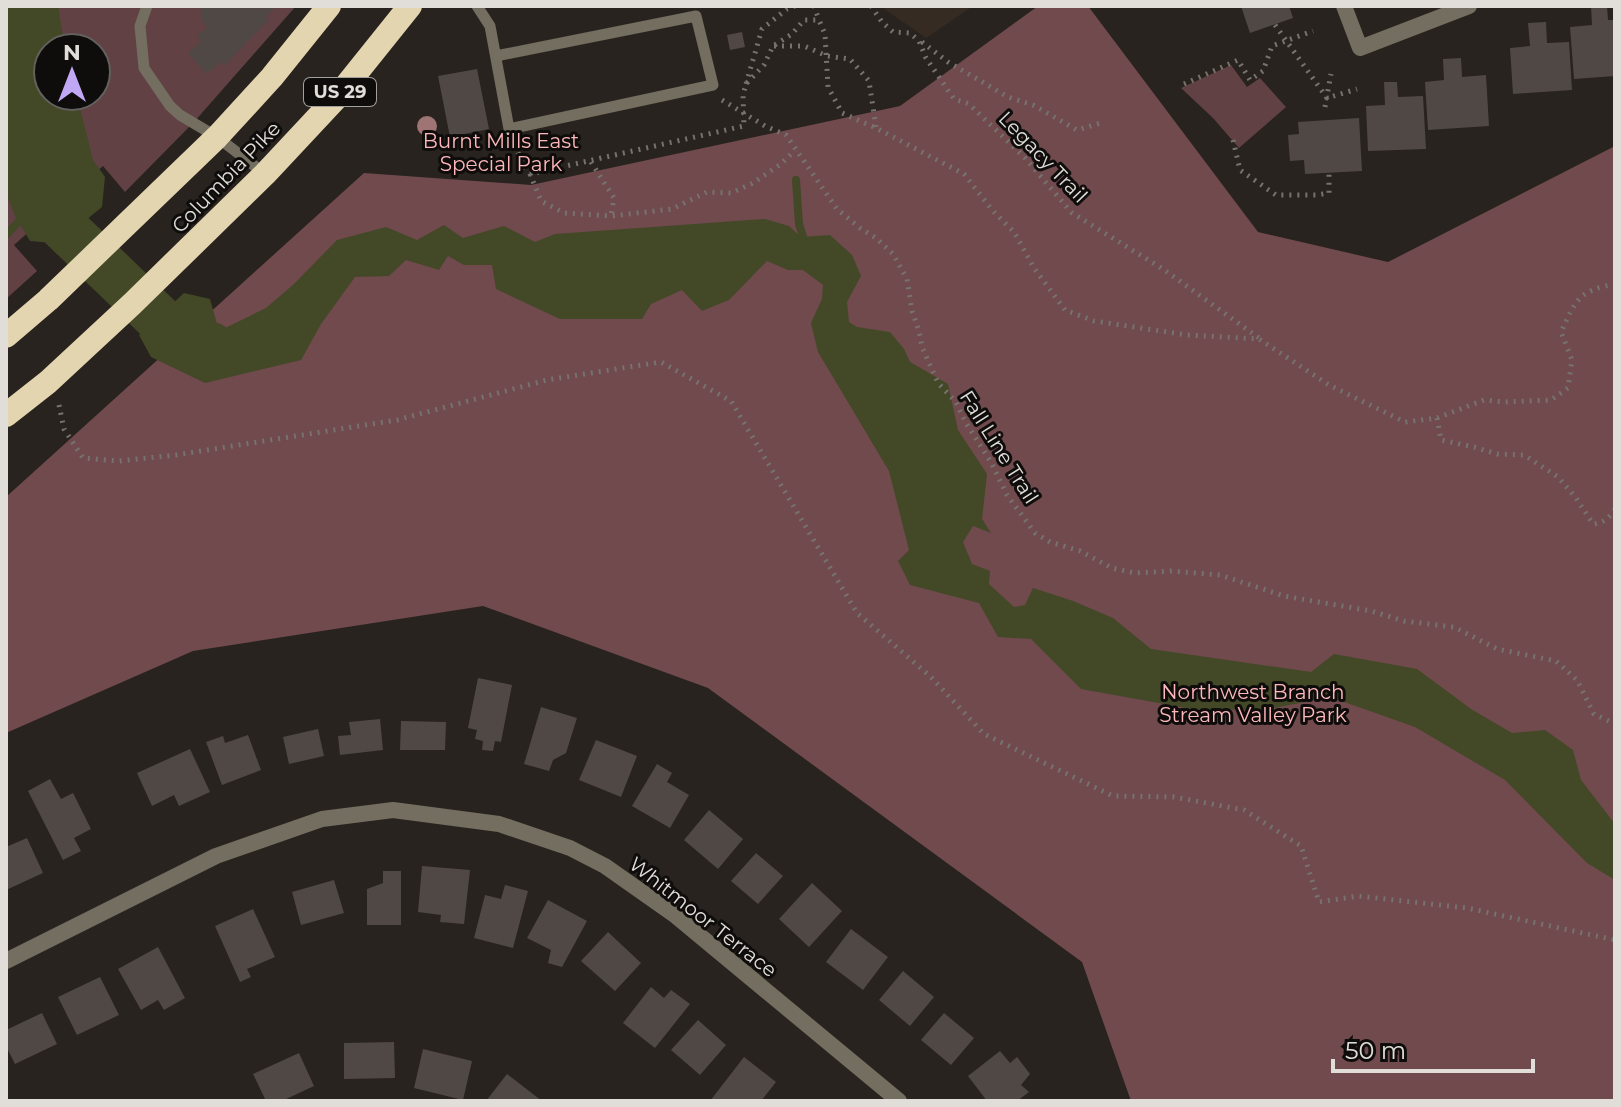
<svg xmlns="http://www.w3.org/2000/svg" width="1621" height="1107" font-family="Montserrat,sans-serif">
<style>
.built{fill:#352b22}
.green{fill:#614144;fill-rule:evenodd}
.forest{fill:#704a4d}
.water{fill:#434827}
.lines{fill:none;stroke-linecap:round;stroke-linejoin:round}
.stream{stroke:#434827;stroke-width:8}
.river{stroke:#434827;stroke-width:48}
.building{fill:#504845}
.path{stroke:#77726e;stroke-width:5;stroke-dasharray:2 6;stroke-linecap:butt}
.lane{stroke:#736e5f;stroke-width:11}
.street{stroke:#736e5f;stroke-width:16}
.highway{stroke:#e3d5af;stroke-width:24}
.tree{fill:#9e7474}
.labels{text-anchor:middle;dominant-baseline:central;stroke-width:6;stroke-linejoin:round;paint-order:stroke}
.shield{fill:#0f0d0b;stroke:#a29f9c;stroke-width:2}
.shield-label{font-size:18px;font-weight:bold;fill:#e1deda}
.park-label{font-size:20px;fill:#feb7bb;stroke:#0f0d0b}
.street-label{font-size:20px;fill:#e1deda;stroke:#0f0d0b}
</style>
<rect width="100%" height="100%" fill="#28231e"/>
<!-- built -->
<path class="built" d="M 880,6 L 973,6 L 926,38 Z"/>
<!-- green -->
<path class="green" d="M 6,6 L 296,6 L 194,122 L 125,192 L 103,166 L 14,245 L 37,271 L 6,299 ZM 48,48 L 96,48 L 96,96 L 48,96 Z
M 1231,65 L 1247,87 L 1260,78 L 1286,107 L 1239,148 L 1213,118 L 1181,88 Z"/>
<!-- forest -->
<path class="forest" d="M 1038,6 L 1088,6 L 1258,232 L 1388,262 L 1615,146 L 1615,1101 L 1131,1101 L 1082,962 L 708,688 L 483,606 L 193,651 L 6,733 L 6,497 L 364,173 L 531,185 L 900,106 Z"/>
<!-- water -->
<path class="water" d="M 6,6 L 58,6 L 65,48 L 48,48 L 48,96 L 77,96 L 93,160 L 105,177 L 102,207 L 70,233 L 64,244 L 30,241 L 16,218 L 6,193 Z
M 765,219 L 789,226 L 801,237 L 830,235 L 852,255 L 861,276 L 847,302 L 849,322 L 857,327 L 890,332 L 904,349 L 910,362 L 948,384 L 958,430 L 987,474 L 982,519 L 991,533 L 973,526 L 963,542 L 972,564 L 990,571 L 989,584 L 1014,607 L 1025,605 L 1033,588 L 1073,601 L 1113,618 L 1151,649 L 1311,672 L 1334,654 L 1417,669 L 1471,709 L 1512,733 L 1545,730 L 1573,750 L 1581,780 L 1615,824 L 1615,880 L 1587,863 L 1505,780 L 1415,727 L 1330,697 L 1264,710 L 1192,709 L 1081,689 L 1031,639 L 998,637 L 979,603 L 910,585 L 898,561 L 909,550 L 889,471 L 818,352 L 811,323 L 822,299 L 823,285 L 803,270 L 788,270 L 767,261 L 729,300 L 702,311 L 682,290 L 651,304 L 642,319 L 560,319 L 496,289 L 492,265 L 464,265 L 448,256 L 439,270 L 406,260 L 389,276 L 355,277 L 321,324 L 301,360 L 205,383 L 151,357 L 139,335 L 184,293 L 210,299 L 219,331 L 266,308 L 294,284 L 337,240 L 386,227 L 417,240 L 444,225 L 463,238 L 504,226 L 535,242 L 555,234 Z"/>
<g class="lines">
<!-- stream -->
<path class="stream" d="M 796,180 L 799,224 L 806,246
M 6,235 L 25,215"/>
<!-- river -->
<path class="river" d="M 46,173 L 55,219 L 180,339 L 206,349 L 211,346"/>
</g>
<!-- building -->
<path class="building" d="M 201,6 L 276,6 L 266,17 L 268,20 L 224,66 L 220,62 L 207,74 L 188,53 L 201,42 L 197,36 L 207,27 L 202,21 Z
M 1241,6 L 1289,6 L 1293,18 L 1250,33 Z
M 1591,6 L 1607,6 L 1608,20 L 1615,20 L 1615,76 L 1574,79 L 1570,27 L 1592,25 Z
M 1546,22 L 1547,43 L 1569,42 L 1572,90 L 1513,94 L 1510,48 L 1530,46 L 1528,23 Z
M 742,32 L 745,47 L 730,50 L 727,35 Z
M 1461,58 L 1462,77 L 1486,75 L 1489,126 L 1428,130 L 1425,82 L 1444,80 L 1443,59 Z
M 477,69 L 489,129 L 450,137 L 438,76 Z
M 1384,82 L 1397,82 L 1398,97 L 1423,96 L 1426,149 L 1368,151 L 1366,106 L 1385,105 Z
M 1359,118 L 1362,171 L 1305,174 L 1304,160 L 1290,161 L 1288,135 L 1299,134 L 1298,122 Z
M 478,678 L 512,685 L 501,742 L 495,741 L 493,751 L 482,750 L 483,741 L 475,739 L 477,730 L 468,728 Z
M 541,707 L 577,718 L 566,753 L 553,760 L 549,771 L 524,764 Z
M 380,719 L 383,750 L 340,755 L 338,736 L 351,735 L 349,722 Z
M 401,721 L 446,722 L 445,750 L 400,750 Z
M 318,729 L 324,756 L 289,764 L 283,737 Z
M 248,735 L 261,770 L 222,785 L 206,742 L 223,736 L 225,743 Z
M 596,740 L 637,756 L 621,797 L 579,780 Z
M 190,749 L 210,792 L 179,806 L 174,795 L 152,806 L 137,773 Z
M 657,764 L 672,773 L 667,782 L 689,795 L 670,828 L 632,806 Z
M 50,779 L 61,799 L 73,793 L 91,829 L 74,838 L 81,851 L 63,860 L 28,791 Z
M 709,810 L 743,839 L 718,869 L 684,840 Z
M 27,838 L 43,873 L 6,890 L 6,847 Z
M 756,853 L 783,876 L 758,904 L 731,881 Z
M 422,866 L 470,870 L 464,924 L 440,922 L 441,915 L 418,912 Z
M 383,871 L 401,871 L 401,925 L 367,925 L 367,889 L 383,883 Z
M 334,880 L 344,913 L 301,925 L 292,892 Z
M 812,883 L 842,911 L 809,947 L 779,919 Z
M 505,885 L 528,891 L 513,948 L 474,938 L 485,895 L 501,899 Z
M 548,900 L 587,921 L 562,967 L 548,963 L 551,950 L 527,938 Z
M 253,909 L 275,957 L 247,969 L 251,977 L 240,982 L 215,926 Z
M 851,929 L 888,957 L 863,990 L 826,962 Z
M 608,932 L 641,963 L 615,991 L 581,961 Z
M 158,947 L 185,998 L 164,1010 L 158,1000 L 141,1010 L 118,969 Z
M 903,971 L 934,997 L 910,1026 L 879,1000 Z
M 100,977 L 119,1015 L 77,1035 L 58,997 Z
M 651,987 L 664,998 L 671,990 L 690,1004 L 655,1048 L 623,1023 Z
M 42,1013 L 57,1044 L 15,1064 L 6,1046 L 6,1030 Z
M 944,1013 L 974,1038 L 951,1065 L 921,1040 Z
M 698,1020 L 726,1045 L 700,1075 L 671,1050 Z
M 394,1042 L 395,1078 L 344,1079 L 344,1043 Z
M 423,1049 L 472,1061 L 463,1100 L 414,1088 Z
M 1000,1051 L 1010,1063 L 1017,1057 L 1030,1074 L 1021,1085 L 1029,1092 L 1017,1101 L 987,1101 L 968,1076 Z
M 299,1053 L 314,1086 L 282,1101 L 266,1101 L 253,1074 Z
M 744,1057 L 776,1082 L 761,1101 L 710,1101 Z
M 507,1074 L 542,1101 L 486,1101 Z"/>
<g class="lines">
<!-- path -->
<path class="path" d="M 814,6 L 819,20
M 871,6 L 882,22 L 893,32 L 910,33 L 919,41 L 926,58 L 954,99 L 969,104 L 1025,158 L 1072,213 L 1163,269 L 1259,338
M 1275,25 L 1327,98 L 1357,89
M 922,42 L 948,62 L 1008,97 L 1033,105 L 1077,130 L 1104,122
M 774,46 L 804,46 L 827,56 L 850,59 L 869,81 L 876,127
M 746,84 L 762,29 L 787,9 L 795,6
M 1184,84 L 1238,60 L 1250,80 L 1263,71 L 1272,46 L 1313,31
M 722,100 L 765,126 L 786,135 L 837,209 L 860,228 L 876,238 L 893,254 L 907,279 L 912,311 L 919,331 L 922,347 L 938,383 L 956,402 L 966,423 L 992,464 L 1007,495 L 1035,533 L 1050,542 L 1080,551 L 1112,568 L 1135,573 L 1172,571 L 1220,575 L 1284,596 L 1371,611 L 1404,621 L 1454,627 L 1497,649 L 1556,661 L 1577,680 L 1594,714 L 1615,724
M 1325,107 L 1331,74
M 1233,140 L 1240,170 L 1276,195 L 1316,195 L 1329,193 L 1329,173
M 515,145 L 522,163 L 530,174 L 744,126 L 743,95 L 746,84 L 764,65 L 773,46 L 792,34 L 804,20 L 819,20 L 825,34 L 828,87 L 842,113 L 876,128 L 964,174 L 993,211 L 1014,232 L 1034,268 L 1065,310 L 1094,321 L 1187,335 L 1259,339 L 1329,385 L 1405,422 L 1437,418 L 1484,400 L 1504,402 L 1551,400 L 1568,388 L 1572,360 L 1561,332 C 1576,300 1578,291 1615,284
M 591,162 L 614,198 L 611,216
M 530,174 L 541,201 L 564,213 L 611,216 L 672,209 L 707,192 L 731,193 L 751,184 L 781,164 L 795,150
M 59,405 L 64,429 L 83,458 L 119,461 L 176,455 L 397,420 L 547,380 L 661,362 L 731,401 L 857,613 L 931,677 L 984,734 L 1113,796 L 1174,797 L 1244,810 L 1301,846 L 1319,902 L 1358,896 L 1467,908 L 1615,940
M 1437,418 L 1441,440 L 1474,447 L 1497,454 L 1524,455 L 1558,477 L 1576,498 L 1593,524 C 1604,523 1610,517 1615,509"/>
<!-- lane -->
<path class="lane" d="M 147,6 L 140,26 L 144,68 L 170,106 L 180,115 L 217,137 L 265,174
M 477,6 L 490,26 L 509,129 L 713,85 L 696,16 L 496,56"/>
<!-- street -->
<path class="street" d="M 1344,6 L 1360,48 L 1469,6
M 6,961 L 216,856 L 322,819 L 393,810 L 499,824 L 570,848 L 605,866 L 676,916 L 899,1101"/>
<!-- highway -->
<path class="highway" d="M 6,336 L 48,300 L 217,137 L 272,77 L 329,6
M 6,415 L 48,382 L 132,304 L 265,174 L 337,97 L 410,6"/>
</g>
<!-- trees -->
<circle class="tree" cx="427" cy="126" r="10"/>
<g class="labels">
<!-- shield labels -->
<rect class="shield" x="304" y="78" width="72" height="28" rx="6"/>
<g class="shield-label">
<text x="340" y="92">US 29</text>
</g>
<!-- park labels -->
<g class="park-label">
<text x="501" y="141">Burnt Mills East<tspan x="501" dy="23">Special Park</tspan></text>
<text x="1253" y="692">Northwest Branch<tspan x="1253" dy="23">Stream Valley Park</tspan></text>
</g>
<!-- street labels -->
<g class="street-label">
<text transform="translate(1043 157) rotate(46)">Legacy Trail</text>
<text transform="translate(226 177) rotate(-46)">Columbia Pike</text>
<text transform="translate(999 447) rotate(58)">Fall Line Trail</text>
<text transform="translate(703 917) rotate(38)">Whitmoor Terrace</text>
</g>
</g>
<!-- border -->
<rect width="1621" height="1107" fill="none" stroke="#e1deda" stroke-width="16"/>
<!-- north arrow -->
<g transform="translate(72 72)"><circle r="38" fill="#0f0d0b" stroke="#63615e" stroke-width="2"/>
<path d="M0-6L14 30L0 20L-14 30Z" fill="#c0a8f4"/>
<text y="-12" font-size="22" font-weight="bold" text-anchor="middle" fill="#e1deda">N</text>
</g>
<!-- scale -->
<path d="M1333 1059v12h200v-12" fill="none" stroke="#e1deda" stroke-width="4"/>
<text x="1345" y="1059" font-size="24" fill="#e1deda" stroke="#0f0d0b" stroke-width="6" paint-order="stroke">50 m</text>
</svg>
